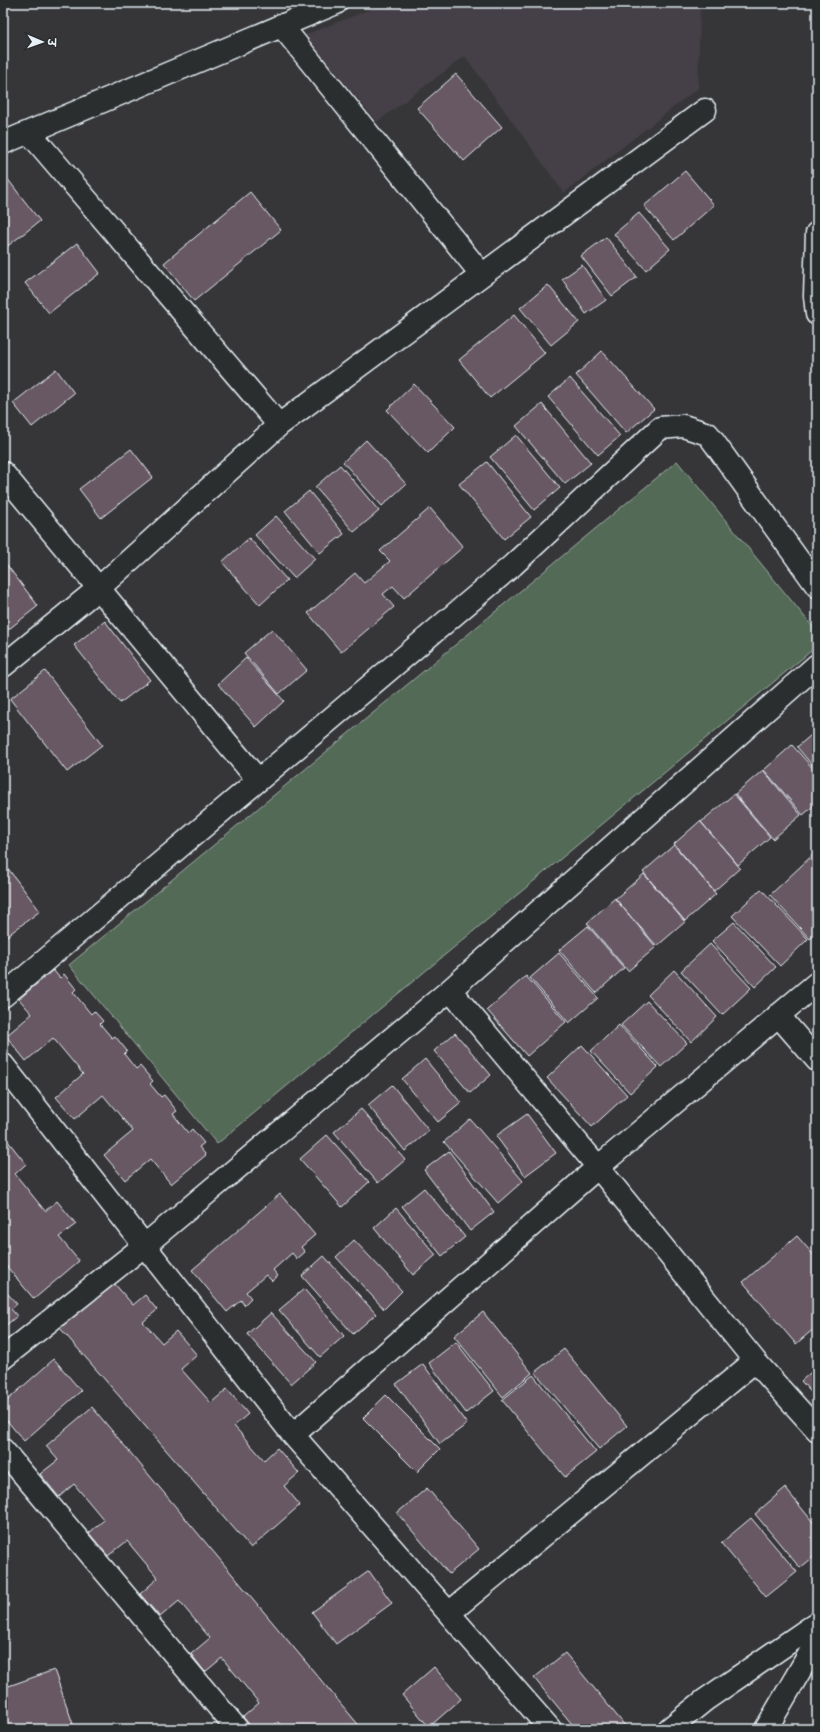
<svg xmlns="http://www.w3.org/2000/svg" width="820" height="1732" font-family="Delius,'Playpen Sans Deva',sans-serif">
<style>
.built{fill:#454046}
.green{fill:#536a56;stroke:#9eaea7}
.building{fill:#685863;stroke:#e8f1f8}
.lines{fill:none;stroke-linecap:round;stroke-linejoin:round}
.minor-casing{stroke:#e8f1f8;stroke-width:25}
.minor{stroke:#2a2d2e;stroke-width:22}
</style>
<rect width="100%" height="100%" fill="#363639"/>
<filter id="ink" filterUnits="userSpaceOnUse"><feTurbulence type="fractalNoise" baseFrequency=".025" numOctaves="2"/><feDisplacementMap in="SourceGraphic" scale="8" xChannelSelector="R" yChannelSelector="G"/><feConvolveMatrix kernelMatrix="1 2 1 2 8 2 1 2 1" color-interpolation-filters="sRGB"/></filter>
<g filter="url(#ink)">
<!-- built -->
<path class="built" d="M 386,3 L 700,3 L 698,88 L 564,193 L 465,56 L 377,122 L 305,35 Z"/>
<!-- green -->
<path class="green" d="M 677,461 L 817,632 L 817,646 L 217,1144 L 69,965 Z"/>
<!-- building -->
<path class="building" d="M 456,74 L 502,127 L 464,161 L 417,108 Z
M 685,171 L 714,205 L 674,240 L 644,206 Z
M 3,173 L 40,221 L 5,248 L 3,246 Z
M 250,192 L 281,230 L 194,301 L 164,263 Z
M 639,213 L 670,249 L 646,270 L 614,234 Z
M 606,237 L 637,277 L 612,296 L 581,256 Z
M 77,243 L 100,273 L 49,313 L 25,283 Z
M 582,265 L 606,300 L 586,314 L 562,279 Z
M 548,285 L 579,322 L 551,345 L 520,308 Z
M 514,315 L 545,353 L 490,398 L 459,360 Z
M 602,351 L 654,409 L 626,433 L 576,375 Z
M 56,369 L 74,393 L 32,427 L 13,403 Z
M 570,378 L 620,436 L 598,455 L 548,397 Z
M 414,384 L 455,427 L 428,453 L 387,410 Z
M 542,404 L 591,463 L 565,484 L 516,426 Z
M 516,435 L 560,488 L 534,510 L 490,457 Z
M 366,440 L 406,484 L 382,506 L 343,462 Z
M 131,449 L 153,477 L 101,518 L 79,489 Z
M 487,462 L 531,517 L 504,539 L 459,484 Z
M 340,465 L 379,511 L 354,532 L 315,487 Z
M 309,491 L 344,534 L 320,553 L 285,511 Z
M 430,508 L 463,547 L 404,598 L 393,586 L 383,594 L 394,607 L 341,652 L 308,613 L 355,573 L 364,583 L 390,561 L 380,551 Z
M 276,516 L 315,559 L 294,578 L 255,535 Z
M 249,538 L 287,580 L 260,605 L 222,562 Z
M 3,560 L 38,606 L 4,633 L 3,632 Z
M 105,621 L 150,680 L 120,703 L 74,645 Z
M 272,629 L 307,670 L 279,694 L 244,653 Z
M 246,658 L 284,701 L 256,727 L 218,684 Z
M 45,671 L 102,745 L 67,772 L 10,699 Z
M 817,730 L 817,771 L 797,747 Z
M 792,745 L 817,773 L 817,803 L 803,815 L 764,770 Z
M 763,770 L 801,815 L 773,839 L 735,794 Z
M 734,794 L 770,837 L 738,865 L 701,822 Z
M 700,821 L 740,868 L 714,891 L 674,844 Z
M 674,845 L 716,894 L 685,921 L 643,872 Z
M 817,851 L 817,933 L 810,939 L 770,895 Z
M 3,862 L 40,911 L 3,939 Z
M 644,874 L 685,922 L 657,946 L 615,899 Z
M 761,889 L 808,939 L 780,966 L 732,916 Z
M 615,898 L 656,947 L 628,971 L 587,923 Z
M 734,922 L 776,967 L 755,987 L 712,941 Z
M 588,926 L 624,968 L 596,993 L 559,950 Z
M 710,944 L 751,988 L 722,1015 L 681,971 Z
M 559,953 L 598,998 L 569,1023 L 530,978 Z
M 53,970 L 60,978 L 64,974 L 76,989 L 73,992 L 91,1014 L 94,1011 L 103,1021 L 100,1024 L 112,1038 L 115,1036 L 127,1051 L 124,1054 L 136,1069 L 140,1066 L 153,1081 L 150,1084 L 161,1097 L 164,1095 L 177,1111 L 173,1114 L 188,1133 L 192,1129 L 204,1143 L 199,1147 L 206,1155 L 171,1184 L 150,1159 L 125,1180 L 104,1155 L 133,1131 L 103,1095 L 75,1119 L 56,1097 L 83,1074 L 53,1038 L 26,1061 L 6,1036 L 32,1014 L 19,999 Z
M 674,970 L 717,1017 L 691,1042 L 648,995 Z
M 526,976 L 566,1022 L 527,1056 L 487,1010 Z
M 647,1001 L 687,1043 L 661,1067 L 621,1025 Z
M 619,1025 L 658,1067 L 630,1093 L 591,1051 Z
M 455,1033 L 491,1075 L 470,1093 L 434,1051 Z
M 582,1045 L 627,1095 L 592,1127 L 547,1078 Z
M 425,1059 L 461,1103 L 438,1122 L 402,1079 Z
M 392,1085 L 429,1131 L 405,1151 L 368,1105 Z
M 361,1109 L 405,1160 L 378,1183 L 334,1132 Z
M 527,1114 L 556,1153 L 525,1176 L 496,1136 Z
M 470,1119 L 523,1181 L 498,1203 L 444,1142 Z
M 327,1135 L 369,1182 L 342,1207 L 300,1159 Z
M 7,1140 L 26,1164 L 15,1174 L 45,1211 L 57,1201 L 76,1224 L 59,1237 L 79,1261 L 34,1299 L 3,1262 L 3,1143 Z
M 449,1151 L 494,1212 L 470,1231 L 424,1170 Z
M 424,1188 L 465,1237 L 442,1256 L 402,1206 Z
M 280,1194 L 315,1235 L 301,1247 L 305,1252 L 297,1259 L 292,1253 L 273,1270 L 278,1276 L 272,1281 L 266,1275 L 246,1292 L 251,1298 L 244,1305 L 241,1300 L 227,1312 L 192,1270 Z
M 396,1208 L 436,1255 L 413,1275 L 374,1228 Z
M 797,1236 L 817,1259 L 817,1326 L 796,1344 L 743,1282 Z
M 354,1240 L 402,1291 L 384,1309 L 336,1257 Z
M 324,1256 L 376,1314 L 353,1334 L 302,1276 Z
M 113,1282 L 133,1305 L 145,1295 L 157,1310 L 143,1322 L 162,1343 L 176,1331 L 197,1355 L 181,1369 L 211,1403 L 227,1389 L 248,1414 L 234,1426 L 264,1460 L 277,1448 L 299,1473 L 284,1486 L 300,1505 L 251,1548 L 60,1328 Z
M 304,1289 L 344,1336 L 320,1357 L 279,1310 Z
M 7,1293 L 17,1304 L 11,1309 L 17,1316 L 3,1328 L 3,1296 Z
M 483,1312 L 532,1373 L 503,1397 L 454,1336 Z
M 271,1313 L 316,1362 L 291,1384 L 247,1334 Z
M 456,1342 L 494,1391 L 466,1413 L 429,1363 Z
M 564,1349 L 627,1426 L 599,1449 L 535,1372 Z
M 54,1359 L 81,1391 L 24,1441 L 3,1416 L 3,1404 Z
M 423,1364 L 467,1424 L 440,1444 L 396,1384 Z
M 817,1367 L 817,1399 L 801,1381 Z
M 533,1375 L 596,1452 L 565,1477 L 502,1400 Z
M 386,1395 L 440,1449 L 417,1472 L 363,1418 Z
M 92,1407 L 362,1729 L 284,1729 L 278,1722 L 270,1729 L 253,1729 L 243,1717 L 259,1703 L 222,1658 L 205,1672 L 191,1654 L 210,1638 L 179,1601 L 160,1617 L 140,1594 L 158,1578 L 127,1541 L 108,1556 L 89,1533 L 104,1520 L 74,1484 L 59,1497 L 40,1474 L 58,1460 L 46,1446 Z
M 427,1488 L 479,1549 L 449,1574 L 397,1513 Z
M 785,1488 L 817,1527 L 817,1554 L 800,1568 L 755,1514 Z
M 751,1518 L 797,1572 L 766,1597 L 721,1543 Z
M 369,1571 L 392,1603 L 336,1644 L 312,1612 Z
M 565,1653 L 627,1728 L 625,1729 L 576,1729 L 534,1678 Z
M 434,1667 L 461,1699 L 429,1727 L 402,1695 Z
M 54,1670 L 73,1724 L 59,1729 L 3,1729 L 3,1688 Z"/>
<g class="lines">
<defs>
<path id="minor" d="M 281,25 L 482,275
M 29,132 L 279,425
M 3,143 L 336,3
M 817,233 L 815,296 L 817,314
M 3,473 L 258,780
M 3,666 L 99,588 L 279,425 L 705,110
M 450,990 L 598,1167 L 755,1361 L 817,1430
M 3,996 L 513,565 L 660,428 L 683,426 L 708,434 L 817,586
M 778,1015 L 817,1060
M 3,1065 L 293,1435 L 550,1729
M 3,1358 L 145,1245 L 450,990 L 817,665
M 293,1435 L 598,1167 L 817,983
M 3,1450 L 237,1729
M 449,1613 L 755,1361
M 669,1729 L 705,1700 L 817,1623
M 766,1729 L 817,1641"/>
</defs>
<!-- minor casing -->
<use href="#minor" class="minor-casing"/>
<!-- minor -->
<use href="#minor" class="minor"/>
</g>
</g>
<!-- margin -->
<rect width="820" height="1732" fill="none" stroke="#2a2d2e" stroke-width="16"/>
<rect x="8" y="8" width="804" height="1716" fill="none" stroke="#e8f1f8" stroke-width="1.5" filter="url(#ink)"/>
<!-- north arrow -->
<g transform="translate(42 42) rotate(92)" stroke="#2a2d2e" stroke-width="3" paint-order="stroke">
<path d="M0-3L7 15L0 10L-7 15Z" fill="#e8f1f8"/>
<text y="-6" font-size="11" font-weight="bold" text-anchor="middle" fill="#e8f1f8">उ</text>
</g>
</svg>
